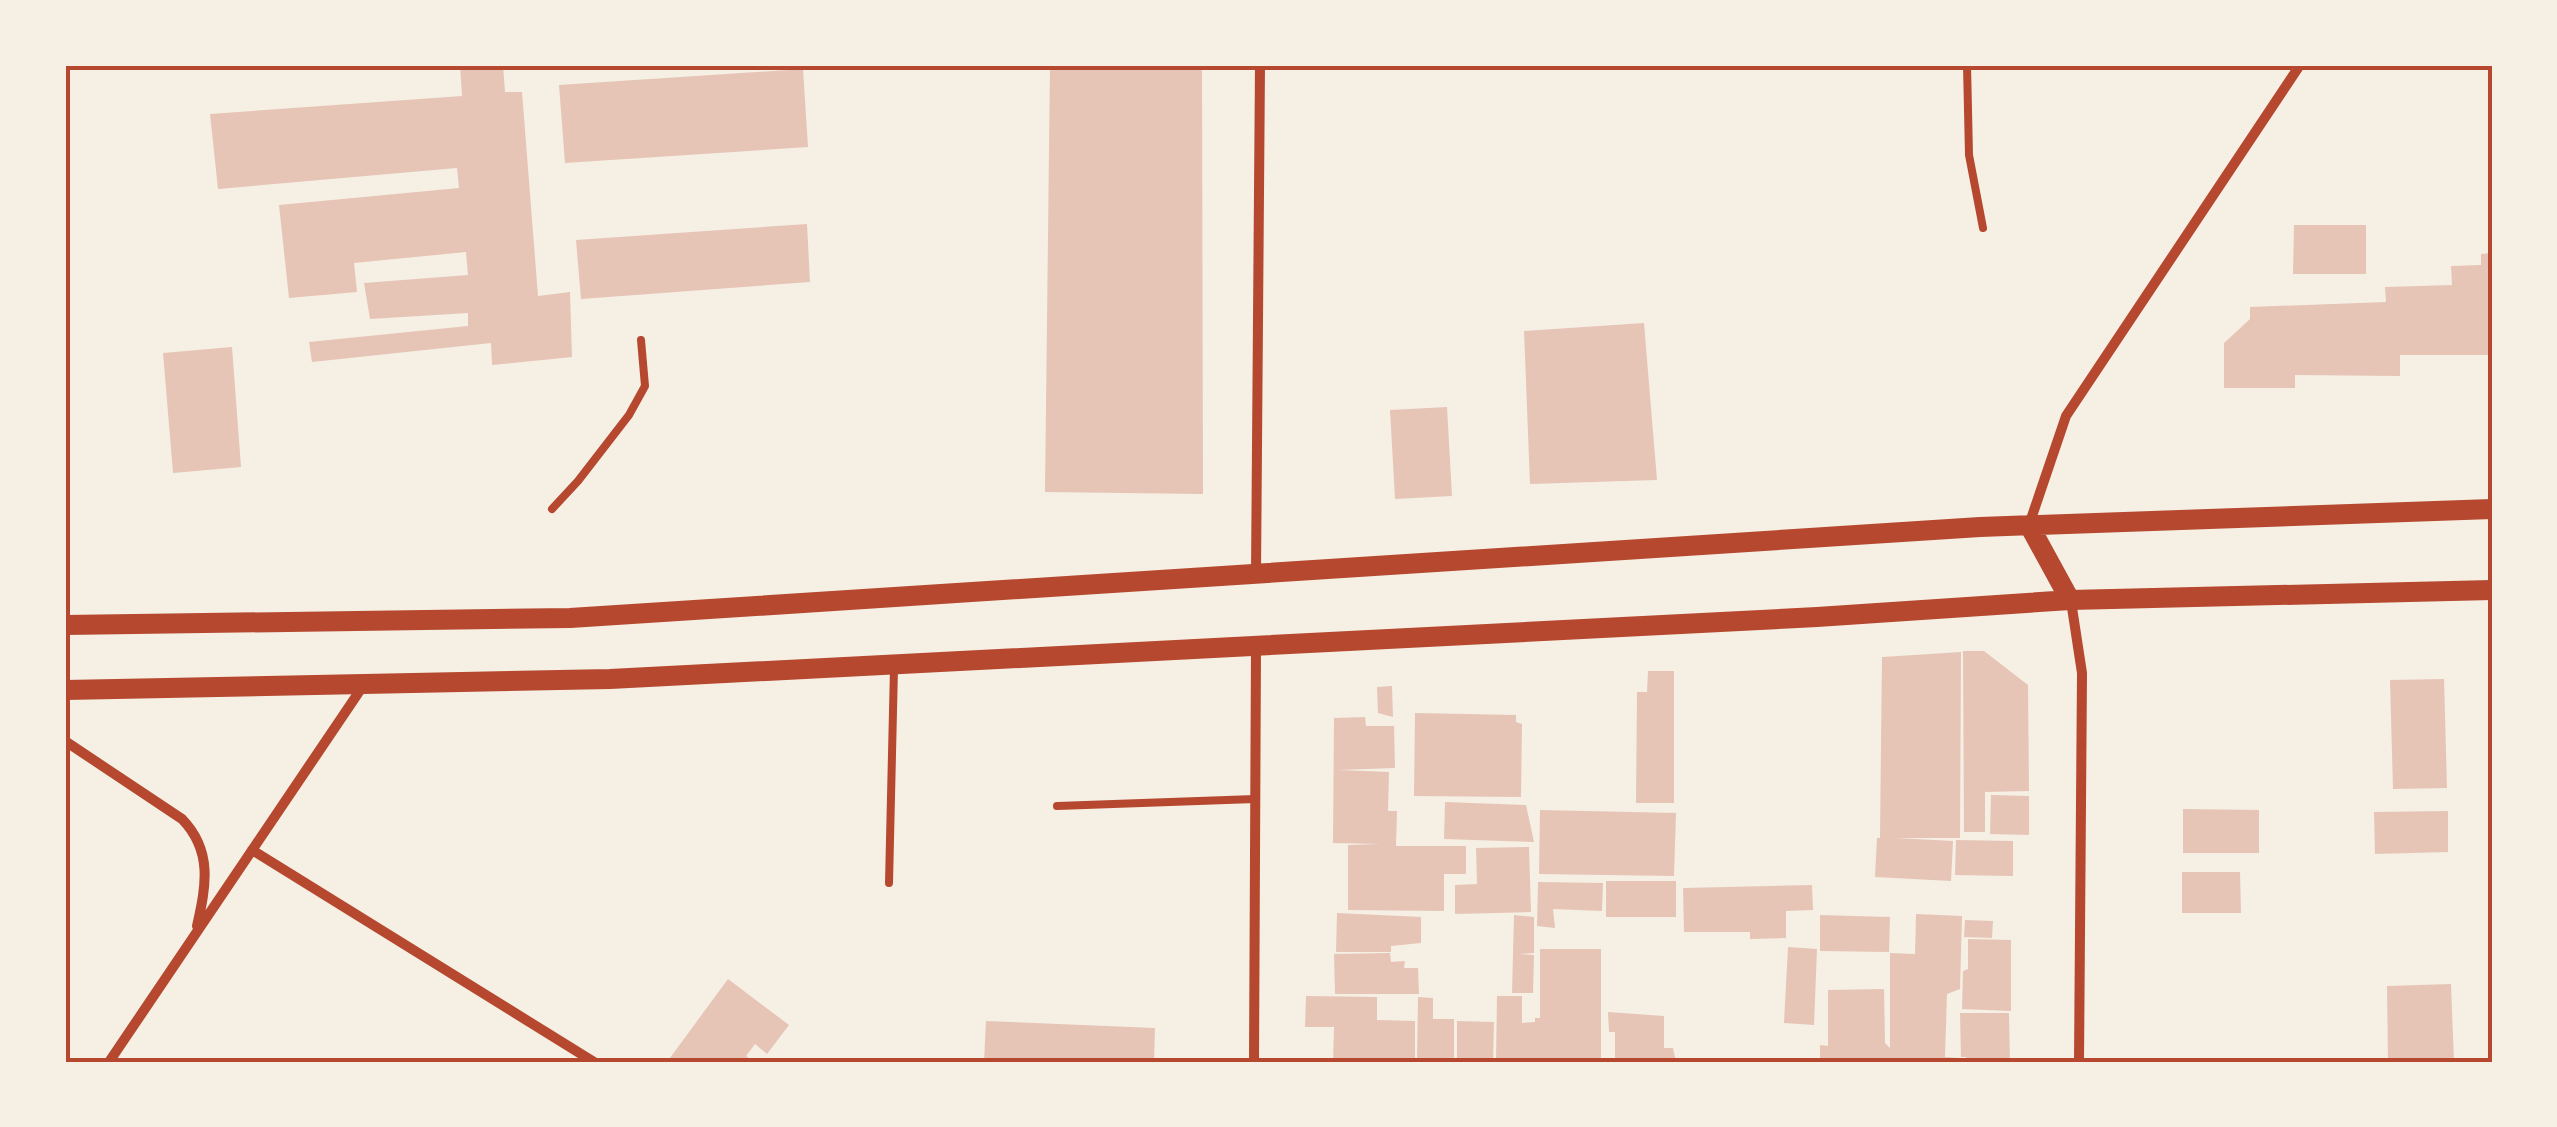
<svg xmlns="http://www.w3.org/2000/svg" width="2557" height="1127" font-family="'DM Sans',sans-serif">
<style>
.building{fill:#e6c5b7}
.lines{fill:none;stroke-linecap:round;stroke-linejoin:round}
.service{stroke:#b5482f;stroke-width:8}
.minor{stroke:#b5482f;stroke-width:10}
.secondary{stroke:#b5482f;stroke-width:20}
.neatline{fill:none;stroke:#b5482f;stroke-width:4}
</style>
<rect width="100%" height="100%" fill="#f6efe4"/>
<!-- building -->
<path class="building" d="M 460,65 L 503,65 L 505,92 L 522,92 L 538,296 L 570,292 L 572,357 L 492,365 L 491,343 L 312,362 L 309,342 L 468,326 L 468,313 L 370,319 L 364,283 L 468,275 L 466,252 L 354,263 L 357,292 L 289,298 L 279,205 L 459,188 L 457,168 L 218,189 L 210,114 L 462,96 Z
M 1050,65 L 1202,65 L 1203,494 L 1045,492 Z
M 803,69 L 808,147 L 565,163 L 559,85 Z
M 807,224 L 810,282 L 581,299 L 576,240 Z
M 2294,225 L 2366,225 L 2366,274 L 2293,274 Z
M 2492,253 L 2492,355 L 2400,355 L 2400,376 L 2295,375 L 2295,388 L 2224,388 L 2224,343 L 2250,319 L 2250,307 L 2386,302 L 2385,287 L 2452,285 L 2451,266 L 2481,265 L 2481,254 Z
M 1644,323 L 1657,480 L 1530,484 L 1524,331 Z
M 232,347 L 241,467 L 173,473 L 163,353 Z
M 1447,407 L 1452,496 L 1395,499 L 1390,410 Z
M 1963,651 L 1984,651 L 2028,685 L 2029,791 L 1985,792 L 1985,832 L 1964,832 Z
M 1961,652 L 1960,838 L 1896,838 L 1953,841 L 1951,881 L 1875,877 L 1877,838 L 1880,838 L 1882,657 Z
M 1648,671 L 1674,671 L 1674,803 L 1636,803 L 1637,692 L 1647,692 Z
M 2444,679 L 2447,788 L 2393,789 L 2390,680 Z
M 1392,686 L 1393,717 L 1378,713 L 1377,687 Z
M 1415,713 L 1516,715 L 1516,722 L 1522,724 L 1521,797 L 1414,796 Z
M 1365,717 L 1366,726 L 1394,726 L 1395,768 L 1339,770 L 1389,772 L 1388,811 L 1397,811 L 1396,846 L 1466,846 L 1466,874 L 1444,874 L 1444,911 L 1348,910 L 1348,845 L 1380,844 L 1333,843 L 1334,718 Z
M 1991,795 L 2029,796 L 2029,835 L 1990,834 Z
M 1445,802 L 1526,805 L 1534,842 L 1444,839 Z
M 2183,809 L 2259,810 L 2259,853 L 2183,853 Z
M 1540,810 L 1676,813 L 1674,876 L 1539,874 Z
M 2448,811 L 2448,852 L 2375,854 L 2374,812 Z
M 1956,840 L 2013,841 L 2013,876 L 1955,875 Z
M 1529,847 L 1531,912 L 1455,914 L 1455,885 L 1477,884 L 1476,848 Z
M 2182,872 L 2240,872 L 2241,913 L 2182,913 Z
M 1606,881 L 1676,881 L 1676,917 L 1606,917 Z
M 1538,882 L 1603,883 L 1602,911 L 1553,909 L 1555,928 L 1537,926 Z
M 1812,885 L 1813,910 L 1786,911 L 1786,938 L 1750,939 L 1750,932 L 1684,932 L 1683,888 Z
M 1337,913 L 1421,917 L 1421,943 L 1391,946 L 1391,952 L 1336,952 Z
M 1916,914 L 1962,916 L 1960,989 L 1947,994 L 1945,1057 L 1958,1058 L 1958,1062 L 1820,1062 L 1820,1045 L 1828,1046 L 1828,990 L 1884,989 L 1885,1043 L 1890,1048 L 1890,953 L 1915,954 Z
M 1514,915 L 1534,917 L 1534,953 L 1520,954 L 1534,955 L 1533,993 L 1512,993 Z
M 1820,915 L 1890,917 L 1889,952 L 1820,951 Z
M 1965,920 L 1993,921 L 1992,938 L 1964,937 Z
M 1968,939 L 2011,940 L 2011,1011 L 1962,1009 L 1963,971 L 1968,969 Z
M 1788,947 L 1817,949 L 1814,1025 L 1784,1023 Z
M 1540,949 L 1601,949 L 1601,1062 L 1496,1062 L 1497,996 L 1522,996 L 1522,1023 L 1535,1022 L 1535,1018 L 1540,1018 Z
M 1390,953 L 1391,962 L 1405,961 L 1404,968 L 1418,968 L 1419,994 L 1335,994 L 1334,954 Z
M 728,979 L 789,1025 L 767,1054 L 755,1044 L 746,1056 L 754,1062 L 667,1062 Z
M 2451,984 L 2454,1062 L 2388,1062 L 2387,986 Z
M 1306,996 L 1377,997 L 1377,1020 L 1415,1021 L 1415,1062 L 1333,1062 L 1334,1027 L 1305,1027 Z
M 1418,997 L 1433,998 L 1433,1019 L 1454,1019 L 1454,1062 L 1417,1062 Z
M 1608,1012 L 1664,1016 L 1664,1048 L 1673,1048 L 1676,1062 L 1608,1062 L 1608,1058 L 1615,1058 L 1615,1032 L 1609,1032 Z
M 1960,1013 L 2009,1013 L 2010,1062 L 1966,1062 L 1966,1057 L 1961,1057 Z
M 986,1021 L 1155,1028 L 1154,1062 L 984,1062 Z
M 1457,1021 L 1494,1022 L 1493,1062 L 1457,1062 Z"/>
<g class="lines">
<!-- service -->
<path class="service" d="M 1967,65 L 1969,155 L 1983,228
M 552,509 L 578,481 L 629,415 L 645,386 L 641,340
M 1057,806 L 1255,799
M 889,883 L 894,668"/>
<!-- minor -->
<path class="minor" d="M 2029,525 L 2066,416 L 2300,65
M 1256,574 L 1260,65
M 2071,601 L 2082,673 L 2079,1062
M 65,741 L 182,819 C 213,851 206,886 197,926
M 252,850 L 594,1062
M 109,1062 L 363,686
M 1254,1062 L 1256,647"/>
<!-- secondary -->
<path class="secondary" d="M 2029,525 L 2070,600
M 65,625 L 570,618 L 1980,527 L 2492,509
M 65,690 L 610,679 L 1817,617 L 2070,600 L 2492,590"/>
</g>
<!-- border -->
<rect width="2557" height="1127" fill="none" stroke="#f6efe4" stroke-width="135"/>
<rect x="68" y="68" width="2422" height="992" class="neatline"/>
</svg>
